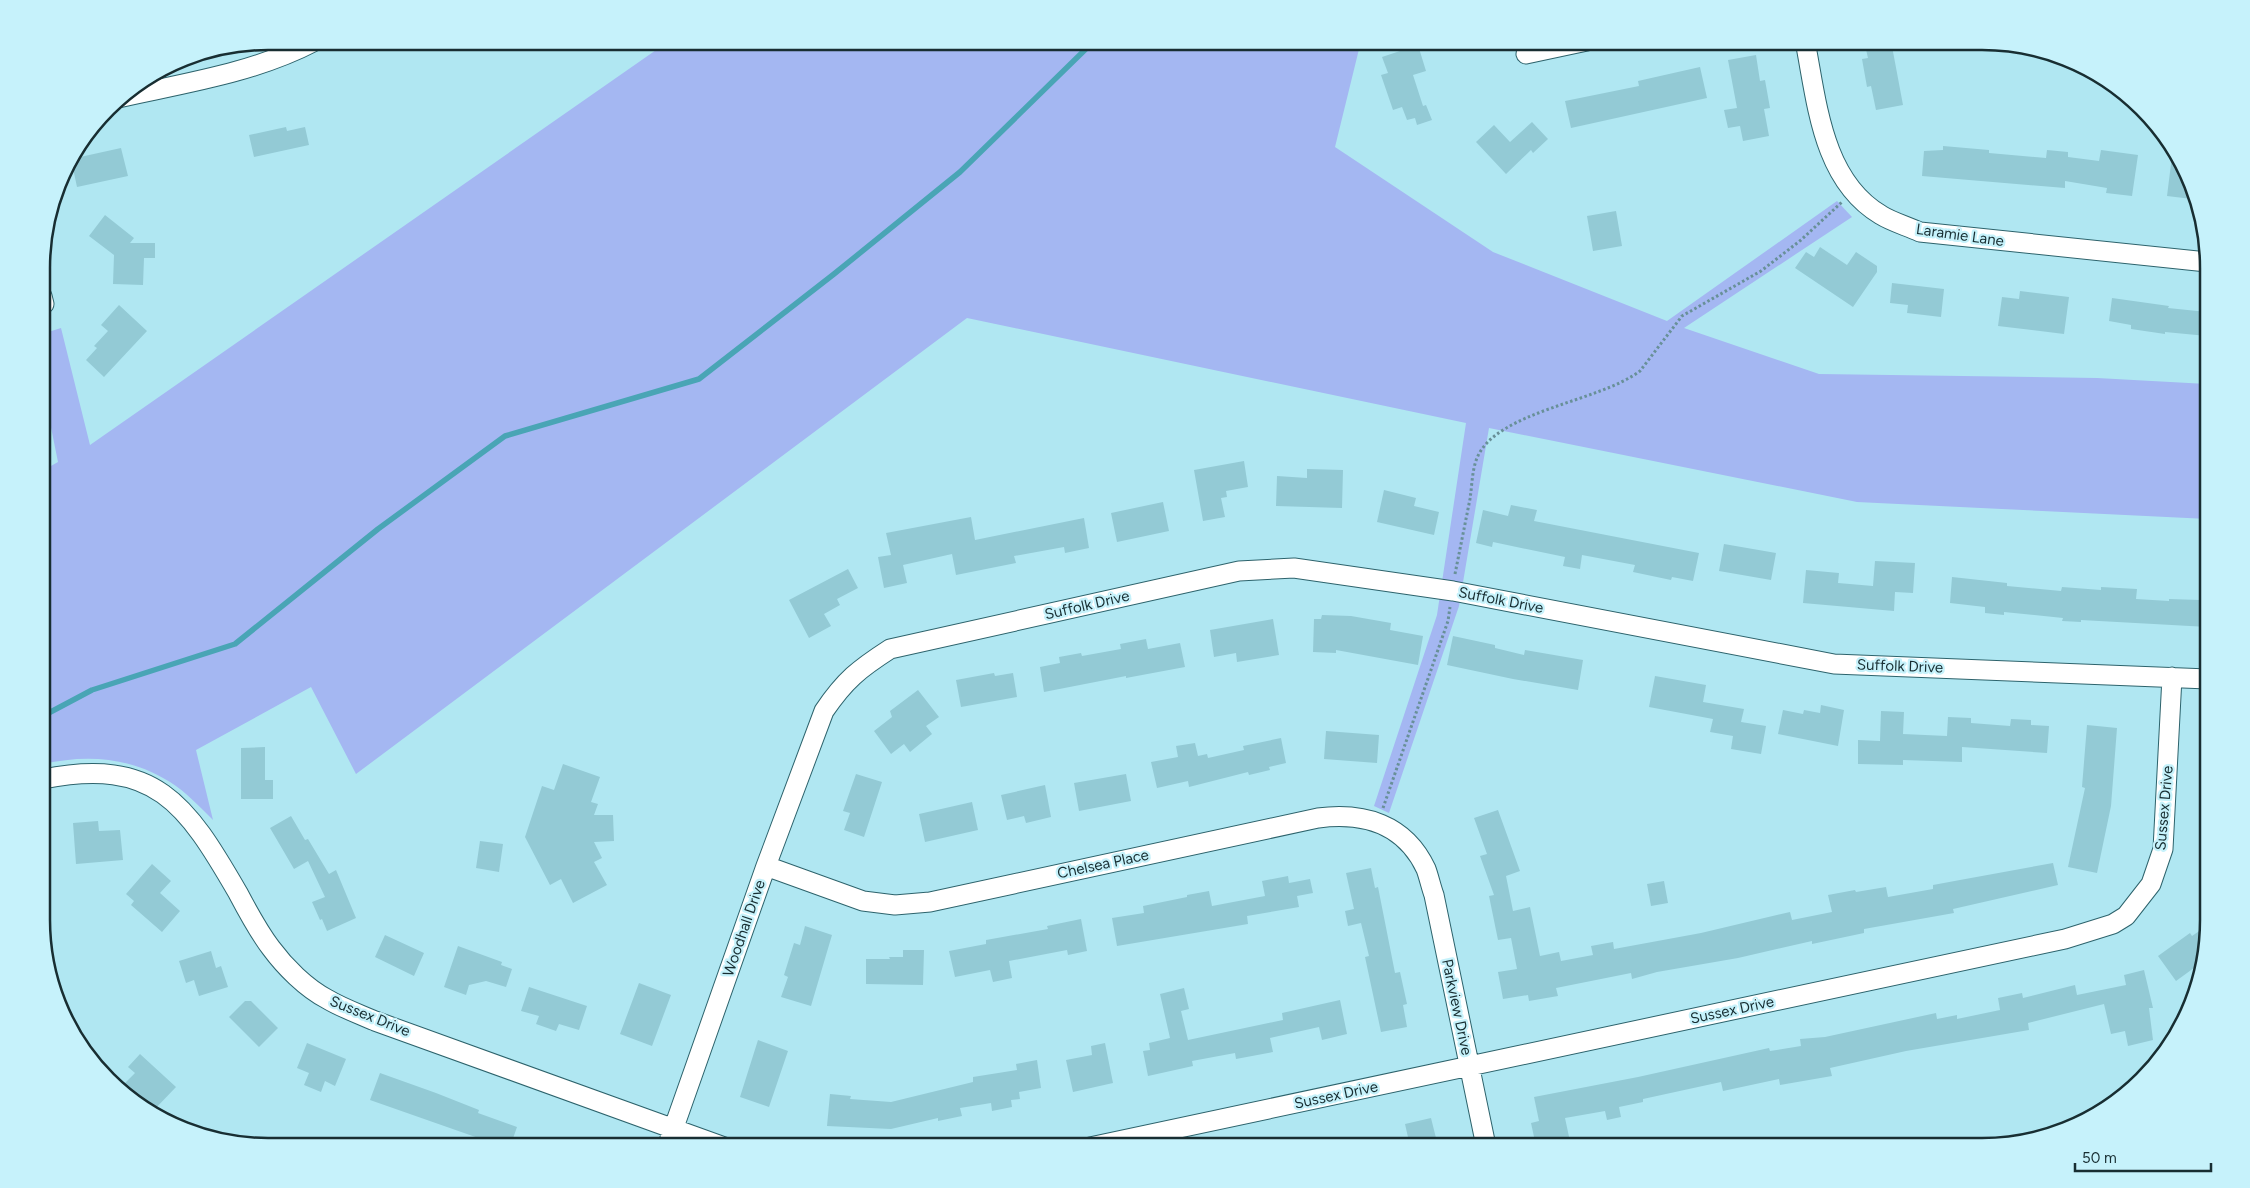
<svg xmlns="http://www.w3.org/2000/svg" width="2250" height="1188" font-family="Figtree,sans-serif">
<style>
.green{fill:#a4b7f2}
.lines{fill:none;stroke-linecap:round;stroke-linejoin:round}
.stream{stroke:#49a5b5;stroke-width:5.5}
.building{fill:#93cad5}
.minor-casing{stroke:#2d636c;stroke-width:21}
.path{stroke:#689098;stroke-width:3;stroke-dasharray:2.5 2.5;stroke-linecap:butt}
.minor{stroke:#fff;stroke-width:19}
.labels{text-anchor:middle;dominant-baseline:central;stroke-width:4.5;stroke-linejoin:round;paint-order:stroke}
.street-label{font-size:15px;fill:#182e32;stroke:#c6f2fb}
.rim{fill:none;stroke:#182e32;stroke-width:2.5}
</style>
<rect width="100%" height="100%" fill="#b0e7f2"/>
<!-- green -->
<path class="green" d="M 669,41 L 1361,41 L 1335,147 L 1493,252 L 1667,321 L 1837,201 L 1852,217 L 1684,328 L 1819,374 L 2097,378 L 2207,384 L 2208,519 L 1857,502 L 1489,428 L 1459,606 L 1389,813 L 1374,806 L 1437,615 L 1466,423 L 967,318 L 356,774 L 311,687 L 196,750 L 213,820 C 200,807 186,792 170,782 C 130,757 87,754 43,764 L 42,471 L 58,462 L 42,383 L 42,334 L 61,328 L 90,445 Z"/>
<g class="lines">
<!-- stream -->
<path class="stream" d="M 43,716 L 92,690 L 235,644 L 378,529 L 505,436 L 699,379 L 834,274 L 960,172 L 1094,41"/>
</g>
<!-- building -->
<path class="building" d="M 1864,41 L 1891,41 L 1903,105 L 1876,110 L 1871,86 L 1867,87 L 1862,59 L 1868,58 Z
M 1418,45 L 1426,71 L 1413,75 L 1423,106 L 1426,105 L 1432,120 L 1417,125 L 1415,118 L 1407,120 L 1402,107 L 1393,110 L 1381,75 L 1388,73 L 1382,57 Z
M 1756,55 L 1760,81 L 1765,80 L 1770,108 L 1764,109 L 1769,136 L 1743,141 L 1740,126 L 1728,128 L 1724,110 L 1737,108 L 1728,60 Z
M 1700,67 L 1707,98 L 1571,128 L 1565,101 L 1639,86 L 1638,81 Z
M 1532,122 L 1548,139 L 1533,153 L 1531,150 L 1506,174 L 1476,142 L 1494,125 L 1510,142 Z
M 286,127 L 287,131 L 305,127 L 309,145 L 254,157 L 249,135 Z
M 1943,146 L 1989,150 L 1989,153 L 2046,158 L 2047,150 L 2068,152 L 2068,157 L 2099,161 L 2101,150 L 2138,155 L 2132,196 L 2106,193 L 2107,188 L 2065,181 L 2065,188 L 1922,176 L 1924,151 L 1943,150 Z
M 121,148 L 128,176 L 77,187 L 71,159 Z
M 2173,148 L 2192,199 L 2167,196 Z
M 1616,211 L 1622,246 L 1593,251 L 1587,216 Z
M 105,215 L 134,238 L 130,243 L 155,243 L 155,258 L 144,258 L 143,285 L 113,284 L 114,255 L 89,236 Z
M 1820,247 L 1847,265 L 1856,252 L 1877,266 L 1877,272 L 1853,307 L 1795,268 L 1806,252 L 1814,257 Z
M 1892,283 L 1944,289 L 1941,317 L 1907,313 L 1908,305 L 1890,303 Z
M 2020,291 L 2069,297 L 2064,334 L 1998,326 L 2002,297 L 2019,299 Z
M 2112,298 L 2169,306 L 2168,308 L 2207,312 L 2207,336 L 2165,332 L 2165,334 L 2131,329 L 2131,325 L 2109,321 Z
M 119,305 L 147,331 L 104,377 L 86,360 L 97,348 L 94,346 L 108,331 L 101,325 Z
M 1244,461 L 1248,487 L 1226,491 L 1227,497 L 1221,498 L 1225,517 L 1203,521 L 1194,470 Z
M 1307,469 L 1343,470 L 1342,508 L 1276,506 L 1277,476 L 1307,478 Z
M 1384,490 L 1416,498 L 1414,506 L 1439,512 L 1434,535 L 1377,522 Z
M 1163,502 L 1169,531 L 1117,542 L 1111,513 Z
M 1511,505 L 1537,510 L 1534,521 L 1699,553 L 1693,581 L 1672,577 L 1671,580 L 1633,572 L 1635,565 L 1582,555 L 1580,569 L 1563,566 L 1565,557 L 1493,542 L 1492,547 L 1476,543 L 1483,510 L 1508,516 Z
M 971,517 L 975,540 L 1084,518 L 1089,548 L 1065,553 L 1064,547 L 1014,556 L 1016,563 L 956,575 L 952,554 L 903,565 L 907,583 L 884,588 L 878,557 L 891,555 L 886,533 Z
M 1724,544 L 1776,553 L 1771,580 L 1719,571 Z
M 1875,561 L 1915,563 L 1913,593 L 1895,592 L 1894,611 L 1803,603 L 1806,570 L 1839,573 L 1838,583 L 1873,586 Z
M 848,569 L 858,588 L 837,599 L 840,605 L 824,614 L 831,626 L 809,638 L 789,600 Z
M 1952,577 L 2007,583 L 2007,586 L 2061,591 L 2062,587 L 2101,590 L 2101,587 L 2137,589 L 2136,599 L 2169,601 L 2169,599 L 2200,600 L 2200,604 L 2208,605 L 2208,627 L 2081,620 L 2081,622 L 2062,621 L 2063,618 L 2004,612 L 2004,615 L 1985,613 L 1985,607 L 1950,603 Z
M 1322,615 L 1351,616 L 1391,623 L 1390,630 L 1423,636 L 1418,665 L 1336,650 L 1336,653 L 1313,652 L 1314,619 L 1321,619 Z
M 1273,619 L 1279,655 L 1237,662 L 1236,653 L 1214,657 L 1210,630 Z
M 1453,636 L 1495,645 L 1495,648 L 1524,655 L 1525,650 L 1583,660 L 1578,690 L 1513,679 L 1447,665 Z
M 1146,639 L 1148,649 L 1180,643 L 1185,667 L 1126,678 L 1126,676 L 1044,692 L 1040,667 L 1060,663 L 1059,657 L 1081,653 L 1082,656 L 1121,649 L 1120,644 Z
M 994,673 L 995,676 L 1013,673 L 1017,697 L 961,707 L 956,680 Z
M 1655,676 L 1706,685 L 1703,702 L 1744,709 L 1741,722 L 1766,726 L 1761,754 L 1731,749 L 1733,736 L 1710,732 L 1713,719 L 1649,707 Z
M 918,690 L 939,717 L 926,726 L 932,734 L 910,752 L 904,744 L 891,754 L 874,731 L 892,717 L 890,711 Z
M 1821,705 L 1844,710 L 1838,746 L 1778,734 L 1783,710 L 1803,714 L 1804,710 L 1820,713 Z
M 1881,711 L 1904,712 L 1903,734 L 1947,736 L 1948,717 L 1971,718 L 1971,723 L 2010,726 L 2011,719 L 2031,720 L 2031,725 L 2049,726 L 2047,753 L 1962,747 L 1962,762 L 1903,760 L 1903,765 L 1858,764 L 1858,740 L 1880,741 Z
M 2087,725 L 2117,728 L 2111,806 L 2097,873 L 2068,867 L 2085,788 L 2082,787 Z
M 1326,731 L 1379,735 L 1377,763 L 1324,759 Z
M 1281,738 L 1286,763 L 1269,767 L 1270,770 L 1249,775 L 1248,772 L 1189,787 L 1188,781 L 1157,788 L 1151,762 L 1178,757 L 1176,746 L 1195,743 L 1198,756 L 1207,754 L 1208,758 L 1244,750 L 1243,746 Z
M 265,747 L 265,780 L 273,780 L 273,799 L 241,799 L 241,748 Z
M 563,764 L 600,777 L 591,802 L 598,804 L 594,815 L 613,815 L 614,841 L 594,842 L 602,858 L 594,862 L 607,885 L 573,903 L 561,879 L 550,885 L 525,837 L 542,786 L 554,790 Z
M 856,774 L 882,782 L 864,837 L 844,830 L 850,813 L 843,811 Z
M 1126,774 L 1131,801 L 1079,811 L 1074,783 Z
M 1045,785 L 1051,817 L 1026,823 L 1024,816 L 1007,820 L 1001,795 Z
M 972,802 L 978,830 L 925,842 L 919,814 Z
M 1498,810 L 1520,871 L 1506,876 L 1513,911 L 1530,907 L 1540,956 L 1559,952 L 1561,961 L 1593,955 L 1591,946 L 1613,942 L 1614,949 L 1701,933 L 1790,912 L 1792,920 L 1832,912 L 1828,895 L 1855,890 L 1856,892 L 1886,887 L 1888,897 L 1933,889 L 1933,885 L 1960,880 L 2053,863 L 2058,885 L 1953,909 L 1954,913 L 1864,929 L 1864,933 L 1812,944 L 1812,941 L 1738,958 L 1657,972 L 1632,979 L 1631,973 L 1556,988 L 1558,996 L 1529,1001 L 1528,995 L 1503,999 L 1498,972 L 1517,969 L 1511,938 L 1498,940 L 1489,896 L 1494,895 L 1480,856 L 1487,854 L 1474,818 Z
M 291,816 L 305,840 L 308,839 L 329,874 L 336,870 L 356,918 L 327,931 L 322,919 L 320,920 L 312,902 L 325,897 L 308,861 L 294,869 L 270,828 Z
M 98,821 L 99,831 L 120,830 L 123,860 L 76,864 L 73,823 Z
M 480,841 L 503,844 L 499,872 L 476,868 Z
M 152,864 L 171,881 L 160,893 L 180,911 L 162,932 L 131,905 L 134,901 L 126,894 Z
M 1371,868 L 1375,888 L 1378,887 L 1395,973 L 1400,972 L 1407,1004 L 1403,1005 L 1407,1027 L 1381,1032 L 1365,957 L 1369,956 L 1361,923 L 1348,926 L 1345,911 L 1354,909 L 1346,873 Z
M 1288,876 L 1289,883 L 1310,879 L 1313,893 L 1297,896 L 1299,907 L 1247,916 L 1248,924 L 1117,946 L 1112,918 L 1144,913 L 1143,906 L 1187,897 L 1187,895 L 1209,891 L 1212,906 L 1265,896 L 1262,881 Z
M 1664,881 L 1668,903 L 1651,906 L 1647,884 Z
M 1081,919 L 1087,951 L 1068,955 L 1067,950 L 1009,961 L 1012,978 L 993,982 L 990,970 L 955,977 L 949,951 L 986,944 L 986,940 L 1048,929 L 1047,926 Z
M 2208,925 L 2198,965 L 2176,981 L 2158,956 L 2190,933 L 2192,936 Z
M 805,926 L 832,935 L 811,1006 L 781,997 L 788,977 L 784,975 L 794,943 L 800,945 Z
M 385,935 L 424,953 L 414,976 L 375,957 Z
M 458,946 L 502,962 L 501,965 L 512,969 L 506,987 L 486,981 L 469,985 L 466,995 L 444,987 Z
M 903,950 L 924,950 L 923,985 L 866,984 L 866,959 L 890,959 L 889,957 L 903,957 Z
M 211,951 L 216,968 L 221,966 L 228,987 L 199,996 L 194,980 L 186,983 L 179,961 Z
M 2144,970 L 2153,1008 L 2149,1008 L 2153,1040 L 2128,1046 L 2125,1031 L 2111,1034 L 2104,1004 L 2028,1023 L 2029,1030 L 1906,1051 L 1830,1068 L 1832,1076 L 1780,1085 L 1779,1079 L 1723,1091 L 1721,1082 L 1643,1099 L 1643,1102 L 1619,1107 L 1621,1117 L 1607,1120 L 1605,1111 L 1565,1118 L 1571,1146 L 1536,1146 L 1531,1123 L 1539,1121 L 1534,1097 L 1638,1077 L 1769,1048 L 1770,1051 L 1801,1046 L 1800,1039 L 1825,1037 L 1936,1013 L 1937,1019 L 1957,1015 L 1957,1019 L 2000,1010 L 1998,998 L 2022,993 L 2023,998 L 2075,985 L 2077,995 L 2126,985 L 2124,975 Z
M 639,983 L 671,995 L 652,1046 L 620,1034 Z
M 529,987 L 587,1006 L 579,1030 L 559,1024 L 556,1031 L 536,1024 L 539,1016 L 521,1011 Z
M 1184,988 L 1189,1009 L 1181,1011 L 1188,1040 L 1283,1020 L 1282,1013 L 1340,1000 L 1347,1034 L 1322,1040 L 1319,1027 L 1270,1038 L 1273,1052 L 1236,1059 L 1235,1053 L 1192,1061 L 1193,1066 L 1148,1076 L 1143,1051 L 1150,1050 L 1149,1043 L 1170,1038 L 1160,994 Z
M 245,1001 L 251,1001 L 278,1028 L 259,1047 L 229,1017 Z
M 758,1040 L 788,1051 L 769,1107 L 740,1097 Z
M 307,1043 L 346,1059 L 335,1086 L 325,1081 L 321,1092 L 304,1085 L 309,1073 L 297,1068 Z
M 1105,1043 L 1113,1083 L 1073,1092 L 1066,1060 L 1092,1055 L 1091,1046 Z
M 140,1054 L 176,1087 L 153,1111 L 124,1084 L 135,1073 L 128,1067 Z
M 1037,1060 L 1041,1088 L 1019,1092 L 1020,1099 L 1011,1100 L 1012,1107 L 992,1111 L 991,1103 L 960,1108 L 962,1116 L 938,1121 L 938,1118 L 891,1129 L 827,1126 L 830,1094 L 851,1096 L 850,1099 L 891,1102 L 973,1082 L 973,1077 L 1017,1070 L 1016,1064 Z
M 380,1073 L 436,1093 L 479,1110 L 478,1113 L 517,1127 L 510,1147 L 504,1147 L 370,1100 Z
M 1431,1118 L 1438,1146 L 1410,1146 L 1405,1124 Z"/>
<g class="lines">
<defs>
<path id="minor" d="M 1805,41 C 1817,102 1822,180 1881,215 C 1892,222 1907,226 1920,232 L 2207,262
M 1526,54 L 1587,41
M 118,98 C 185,83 254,73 315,41
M 42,296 L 44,304
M 43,779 C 155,757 186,803 238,893 C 248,912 258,931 271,948 C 285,967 306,988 327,999 C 342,1008 359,1014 375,1021 L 724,1147
M 766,866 L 863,901 L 895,905 L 930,902 L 1318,818 C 1364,812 1405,824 1426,869 C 1429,877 1431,887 1434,895 L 1486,1146
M 667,1147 L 766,866 L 824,711 C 845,680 859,669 890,649 L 1239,571 L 1294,568 L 1453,591 L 1834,664 L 2208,679
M 1090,1147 L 2065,939 L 2113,924 L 2126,916 L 2151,884 L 2163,849 L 2172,677"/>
</defs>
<!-- minor casing -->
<use href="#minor" class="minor-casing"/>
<!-- path -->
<path class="path" d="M 1455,574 C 1460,549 1465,524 1470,499 C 1472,486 1472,470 1477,458 C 1496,411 1599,402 1640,371 L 1682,316 L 1761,271 L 1801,240 L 1842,202
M 1383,808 L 1448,621 L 1450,607"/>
<!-- minor -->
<use href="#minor" class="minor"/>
</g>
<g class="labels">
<!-- street labels -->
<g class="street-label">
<text transform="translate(1960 235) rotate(8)">Laramie Lane</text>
<text transform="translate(1501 600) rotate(11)">Suffolk Drive</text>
<text transform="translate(1087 605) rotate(-13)">Suffolk Drive</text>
<text transform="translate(1900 666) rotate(2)">Suffolk Drive</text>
<text transform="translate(2164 808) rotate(-85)">Sussex Drive</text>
<text transform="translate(1103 864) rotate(-12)">Chelsea Place</text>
<text transform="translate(744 928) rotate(-71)">Woodhall Drive</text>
<text transform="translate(1457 1007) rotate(78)">Parkview Drive</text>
<text transform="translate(1732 1010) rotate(-12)">Sussex Drive</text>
<text transform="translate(370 1016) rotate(22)">Sussex Drive</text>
<text transform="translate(1336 1095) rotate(-12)">Sussex Drive</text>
</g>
</g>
<!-- crop -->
<path d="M0 0H2250V1188H0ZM268 50H1982A218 218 0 0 1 2200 268V920A218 218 0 0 1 1982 1138H268A218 218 0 0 1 50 920V268A218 218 0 0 1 268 50Z" fill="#c6f2fb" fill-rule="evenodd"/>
<path class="rim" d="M268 50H1982A218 218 0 0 1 2200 268V920A218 218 0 0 1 1982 1138H268A218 218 0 0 1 50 920V268A218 218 0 0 1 268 50Z"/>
<!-- scale -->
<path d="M2075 1163v8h136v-8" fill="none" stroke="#182e32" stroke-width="2.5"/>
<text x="2082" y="1163" font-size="15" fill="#182e32" stroke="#c6f2fb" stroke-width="4" paint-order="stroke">50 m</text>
</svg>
